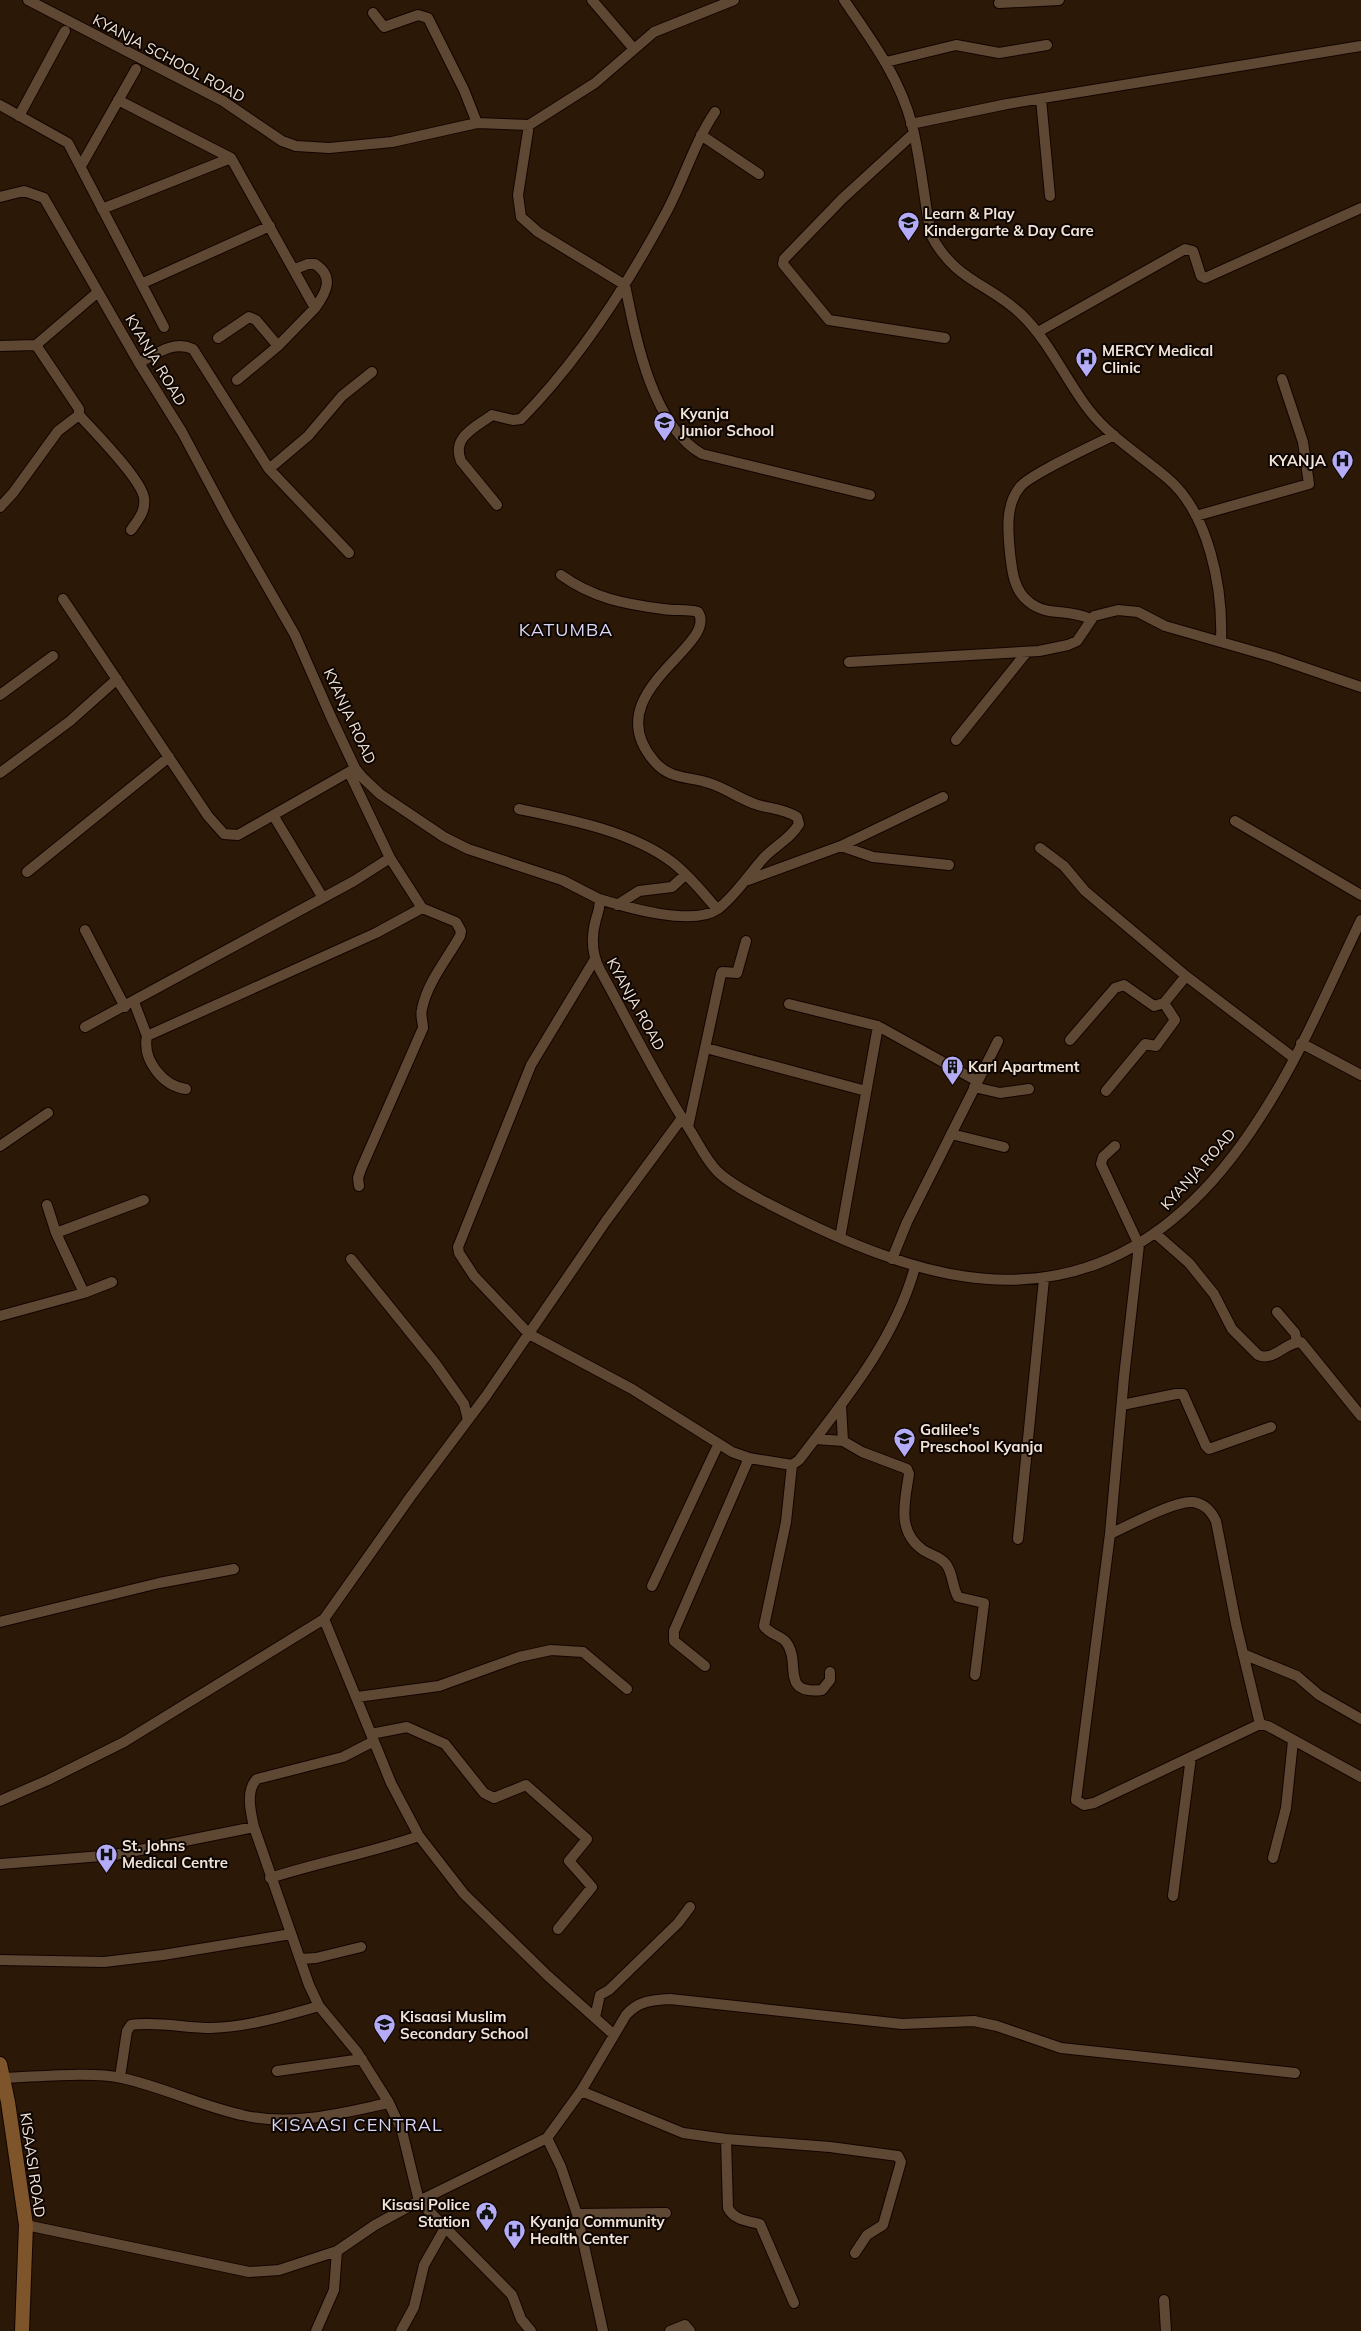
<svg xmlns="http://www.w3.org/2000/svg" width="1361" height="2331" font-family="Mulish,sans-serif">
<style>
.lines{fill:none;stroke-linecap:round;stroke-linejoin:round}
.street-casing{stroke:#130400;stroke-width:12}
.secondary-casing{stroke:#130400;stroke-width:16}
.street{stroke:#5e4733;stroke-width:10}
.secondary{stroke:#7e542a;stroke-width:14}
.labels{text-anchor:middle;dominant-baseline:central;stroke-width:4;stroke-linejoin:round;paint-order:stroke}
.street-label{font-size:15px;fill:#f1e3d8;stroke:#0e0602}
.poi-label{font-size:15px;font-weight:bold;fill:#f1e3d8;stroke:#0e0602;text-anchor:start}
.quarter-label{font-size:18px;letter-spacing:1px;fill:#d9d7f4;stroke:#0e0602}
</style>
<rect width="100%" height="100%" fill="#2c1806"/>
<g class="lines">
<defs>
<path id="street" d="M 28,0 L 223,101 L 282,141 L 296,146 L 329,148 L 392,142 L 477,123 L 529,125 L 595,83 L 654,32 L 734,0
M 592,0 L 634,49
M 844,0 C 871,39 900,78 912,125 C 921,161 924,199 931,235 C 955,281 988,283 1021,314 C 1050,342 1065,379 1089,410 C 1110,437 1140,455 1166,477 C 1209,512 1223,588 1221,641
M 999,3 L 1059,0
M 373,13 L 384,27 L 418,15 L 428,18 L 464,90 L 477,123
M 886,62 L 956,45 L 999,53 L 1047,45
M 1041,99 L 1050,196
M 118,100 L 231,158
M 0,105 L 68,143 L 164,327
M 19,116 L 65,31
M 911,124 L 1007,104 L 1361,46
M 529,125 L 518,195 L 521,217 L 538,232 L 625,285 C 636,339 652,425 702,454 L 870,495
M 913,134 L 842,199 L 784,259 L 783,264 L 829,320 L 945,338
M 701,135 L 759,174
M 81,166 L 136,69
M 0,197 L 24,191 L 44,198 L 139,363 L 182,432 L 229,520 L 295,635 L 331,717 L 355,768 L 363,778 L 380,794 L 444,837 L 468,849 L 562,880 L 599,899 C 601,906 598,912 596,919 C 591,937 591,953 600,970 C 629,1022 655,1077 688,1127 C 698,1142 705,1159 718,1172 C 732,1185 752,1195 769,1204 C 806,1223 843,1241 883,1255 C 1047,1316 1167,1262 1259,1119 C 1300,1057 1329,986 1361,920
M 102,209 L 231,158 L 315,308 L 278,346 L 237,380
M 295,269 L 308,264 L 315,264 C 335,277 326,293 315,308
M 143,283 L 270,226
M 1038,332 L 1185,249 L 1193,251 L 1201,276 L 1205,278 L 1361,208
M 218,338 L 249,317 L 256,320 L 278,346
M 0,346 L 36,345 L 98,292
M 139,363 C 156,354 173,340 193,349 L 269,469 L 349,553
M 79,415 C 93,430 142,480 144,498 C 146,511 138,520 131,530
M 269,469 L 308,436 L 342,396 L 372,372
M 497,505 L 461,461 C 451,437 476,427 492,415 L 513,420 L 521,419 C 581,358 627,286 667,211 C 684,179 694,143 715,112
M 0,507 L 13,493 L 58,431 L 79,415 L 79,409 L 36,345
M 1196,516 L 1309,484 L 1303,442 L 1282,379
M 561,575 C 593,598 624,604 663,609 C 675,611 688,609 698,612 C 720,646 595,692 654,761 C 670,780 688,776 709,783 C 726,788 741,800 758,805 C 772,809 784,809 797,817 L 799,824 C 790,840 772,847 761,861 C 747,877 735,896 718,909 C 693,927 626,907 599,899
M 63,599 L 208,816 L 224,834 L 238,835 L 354,769
M 1090,619 C 1068,608 1047,617 1029,602 C 1014,591 1012,571 1010,553 C 1008,532 1005,505 1020,487 C 1030,474 1095,445 1114,435
M 849,662 L 1039,651 L 1068,645 L 1077,641 L 1094,616 L 1118,610 L 1138,612 L 1165,626 L 1273,657 L 1361,687
M 0,695 L 53,656
M 956,740 L 1026,653
M 349,772 L 390,858 L 422,908 L 456,922 L 461,931 L 460,936 C 447,959 427,983 422,1009 C 420,1016 423,1021 423,1028 L 361,1169 L 358,1178 L 359,1186
M 0,773 L 70,721 L 117,679
M 519,809 C 568,819 631,831 672,862 C 689,875 703,893 717,909
M 273,815 L 323,898
M 1235,821 L 1361,895
M 841,846 L 873,857 L 949,865
M 1040,848 L 1064,866 L 1085,891 L 1186,976 L 1294,1058
M 27,872 L 169,757
M 748,880 L 841,846 L 943,797
M 617,905 L 639,891 L 672,887 L 685,875
M 85,930 L 125,1007
M 595,959 L 531,1065 L 458,1247 L 459,1253 L 474,1276 L 529,1334 L 632,1389 L 732,1452 L 749,1458 L 792,1465 L 799,1460 C 845,1400 895,1340 915,1267
M 134,1002 L 147,1036
M 789,1004 L 878,1026 L 977,1081
M 85,1027 L 354,881 L 390,858
M 1070,1040 L 1115,988 L 1124,985 L 1154,1006 L 1164,1003
M 1301,1043 L 1361,1075
M 706,1048 L 866,1091
M 974,1087 L 1000,1093 L 1029,1089
M 186,1089 C 163,1086 142,1060 147,1036 L 376,933 L 422,908
M 1106,1091 L 1145,1044 L 1156,1046 L 1175,1020 L 1164,1003 L 1186,976
M 688,1127 L 721,974 L 722,972 L 737,973 L 746,941
M 951,1134 L 1004,1147
M 0,1146 L 48,1113
M 1115,1146 L 1103,1157 L 1101,1164 L 1139,1245 L 1124,1377 L 1110,1534 L 1076,1800 L 1084,1805 L 1094,1803 L 1260,1724 L 1268,1726 L 1361,1777
M 47,1205 L 56,1233 L 84,1293
M 56,1233 L 144,1200
M 1156,1234 L 1189,1263 L 1214,1294 L 1232,1329 L 1258,1355 C 1274,1362 1285,1342 1301,1342 L 1361,1416
M 840,1238 L 878,1026
M 351,1259 L 435,1363 L 464,1404 L 468,1420
M 892,1259 L 907,1222 L 998,1041
M 1277,1312 L 1295,1333 L 1297,1342
M 0,1316 L 84,1293 L 112,1282
M 1122,1405 L 1176,1394 L 1183,1394 L 1206,1446 L 1209,1449 L 1271,1427
M 841,1406 L 843,1441
M 815,1439 L 843,1441 L 862,1452 L 907,1469 L 909,1474 C 905,1501 896,1531 923,1550 C 930,1555 940,1556 946,1564 C 953,1573 952,1586 958,1597 L 984,1603 L 975,1675
M 792,1465 L 786,1522 L 764,1626 C 769,1634 780,1635 786,1642 C 802,1662 779,1695 822,1690 L 830,1680 L 830,1672
M 1110,1534 C 1128,1526 1175,1500 1193,1502 C 1205,1504 1211,1511 1216,1521 L 1236,1624 L 1260,1724
M 1018,1539 L 1044,1279
M 652,1586 L 718,1445
M 324,1619 L 391,1783 L 419,1836 L 464,1894 L 548,1976 L 613,2034
M 0,1622 L 159,1583 L 234,1569
M 1243,1654 L 1297,1676 L 1319,1695 L 1361,1719
M 705,1666 L 674,1641 L 674,1631 L 749,1458
M 357,1697 L 439,1686 L 519,1657 L 551,1650 L 583,1652 L 627,1689
M 371,1734 L 407,1727 L 445,1744 L 484,1793 L 494,1798 L 526,1785 L 587,1839 L 569,1861 L 592,1887 L 558,1929
M 0,1801 L 48,1780 L 124,1742 L 324,1619 L 411,1496 L 486,1396 L 606,1221 L 682,1118
M 254,1827 C 251,1814 245,1790 257,1779 L 343,1757 L 374,1741
M 1273,1858 L 1286,1808 L 1293,1741
M 0,1864 L 115,1855 L 254,1827 L 309,1985 L 319,2006 L 357,2052 L 389,2103 L 402,2131 L 419,2201 L 512,2295 L 521,2319 L 531,2331
M 270,1878 C 320,1862 370,1853 419,1836
M 1173,1896 L 1191,1757
M 300,1959 L 316,1958 L 361,1947
M 0,1960 L 104,1962 L 163,1955 L 291,1934
M 595,2017 L 600,1995 L 609,1990 L 678,1923 L 690,1907
M 277,2071 L 362,2059
M 120,2077 L 127,2031 L 131,2025 C 155,2021 186,2028 211,2028 C 248,2027 284,2016 319,2006
M 3,2078 C 37,2077 91,2071 122,2078 C 163,2087 201,2106 242,2115 C 291,2127 341,2113 389,2103
M 581,2091 L 683,2133 L 726,2139 L 830,2147 L 898,2156 L 901,2162 L 883,2225 L 867,2235 L 855,2253
M 547,2138 L 561,2167 L 577,2214 L 603,2331
M 726,2139 L 728,2208 C 734,2220 748,2221 760,2224 L 794,2303
M 577,2214 L 666,2213
M 26,2225 L 249,2272 L 279,2270 L 337,2251 L 375,2225 L 419,2201 L 547,2138 L 581,2091 L 626,2015 C 638,2001 652,2000 670,1999 L 902,2024 L 974,2021 L 997,2026 L 1061,2048 L 1295,2073
M 1164,2300 L 1166,2331
M 316,2331 L 334,2290 L 337,2251
M 401,2331 L 414,2307 L 424,2265 L 445,2228
M 670,2331 L 685,2325 L 690,2331"/>
<path id="secondary" d="M 0,2064 L 8,2102 L 26,2225 L 22,2331"/>
</defs>
<!-- street casing -->
<use href="#street" class="street-casing"/>
<!-- secondary casing -->
<use href="#secondary" class="secondary-casing"/>
<!-- street -->
<use href="#street" class="street"/>
<!-- secondary -->
<use href="#secondary" class="secondary"/>
</g>
<!-- icons -->
<defs>
<symbol id="school-pin" viewBox="-11 -11 22 30"><path d="M0 17L-7.5 6A9.5 9.5 0 1 1 7.5 6Z" fill="#b5acf8" stroke="#0e0602"/><path d="M0-5L7-2L0 1L-7-2ZM-4 1L0 2.5L4 1V4Q0 6-4 4Z" fill="#111"/></symbol>
<symbol id="hospital-pin" viewBox="-11 -11 22 30"><path d="M0 17L-7.5 6A9.5 9.5 0 1 1 7.5 6Z" fill="#b5acf8" stroke="#0e0602"/><path d="M-5-5h3v3.5h4V-5h3V5h-3V1.5h-4V5h-3Z" fill="#111"/></symbol>
<symbol id="building-pin" viewBox="-11 -11 22 30"><path d="M0 17L-7.5 6A9.5 9.5 0 1 1 7.5 6Z" fill="#b5acf8" stroke="#0e0602"/><path d="M-4-6H4V6H1V3H-1V6H-4ZM-2.5-4.3h1.7v1.8h-1.7ZM.8-4.3h1.7v1.8H.8ZM-2.5-1h1.7V.8h-1.7ZM.8-1h1.7V.8H.8Z" fill="#111"/></symbol>
<symbol id="civic-pin" viewBox="-11 -11 22 30"><path d="M0 17L-7.5 6A9.5 9.5 0 1 1 7.5 6Z" fill="#b5acf8" stroke="#0e0602"/><path d="M-.6-6.5H3V-4.5H.6V-3L4-1V1h2V6H-6V1h2V-1L-.6-3ZM-1.2 2.5V6h2.4V2.5Z" fill="#111"/></symbol>
</defs>
<g fill-rule="evenodd">
<use href="#school-pin" x="896" y="210" width="25" height="34"/>
<use href="#hospital-pin" x="1074" y="346" width="25" height="34"/>
<use href="#school-pin" x="652" y="410" width="25" height="34"/>
<use href="#hospital-pin" x="1330" y="448" width="25" height="34"/>
<use href="#building-pin" x="940" y="1054" width="25" height="34"/>
<use href="#school-pin" x="892" y="1426" width="25" height="34"/>
<use href="#hospital-pin" x="94" y="1842" width="25" height="34"/>
<use href="#school-pin" x="372" y="2012" width="25" height="34"/>
<use href="#civic-pin" x="474" y="2200" width="25" height="34"/>
<use href="#hospital-pin" x="502" y="2218" width="25" height="34"/>
</g>
<g class="labels">
<!-- street labels -->
<g class="street-label">
<text transform="translate(169 58) rotate(28)">KYANJA SCHOOL ROAD</text>
<text transform="translate(156 360) rotate(59)">KYANJA ROAD</text>
<text transform="translate(350 716) rotate(65)">KYANJA ROAD</text>
<text transform="translate(636 1004) rotate(61)">KYANJA ROAD</text>
<text transform="translate(1198 1169) rotate(-48)">KYANJA ROAD</text>
<text transform="translate(33 2165) rotate(82)">KISAASI ROAD</text>
</g>
<!-- poi labels -->
<g class="poi-label">
<text x="924" y="213">Learn &amp; Play<tspan x="924" dy="17">Kindergarte &amp; Day Care</tspan></text>
<text x="1102" y="350">MERCY Medical<tspan x="1102" dy="17">Clinic</tspan></text>
<text x="680" y="413">Kyanja<tspan x="680" dy="17">Junior School</tspan></text>
<text x="1326" y="460" text-anchor="end">KYANJA</text>
<text x="968" y="1066">Karl Apartment</text>
<text x="920" y="1429">Galilee's<tspan x="920" dy="17">Preschool Kyanja</tspan></text>
<text x="122" y="1845">St. Johns<tspan x="122" dy="17">Medical Centre</tspan></text>
<text x="400" y="2016">Kisaasi Muslim<tspan x="400" dy="17">Secondary School</tspan></text>
<text x="470" y="2204" text-anchor="end">Kisasi Police<tspan x="470" dy="17">Station</tspan></text>
<text x="530" y="2221">Kyanja Community<tspan x="530" dy="17">Health Center</tspan></text>
</g>
<!-- quarter labels -->
<g class="quarter-label">
<text x="566" y="629">KATUMBA</text>
<text x="357" y="2124">KISAASI CENTRAL</text>
</g>
</g>
</svg>
